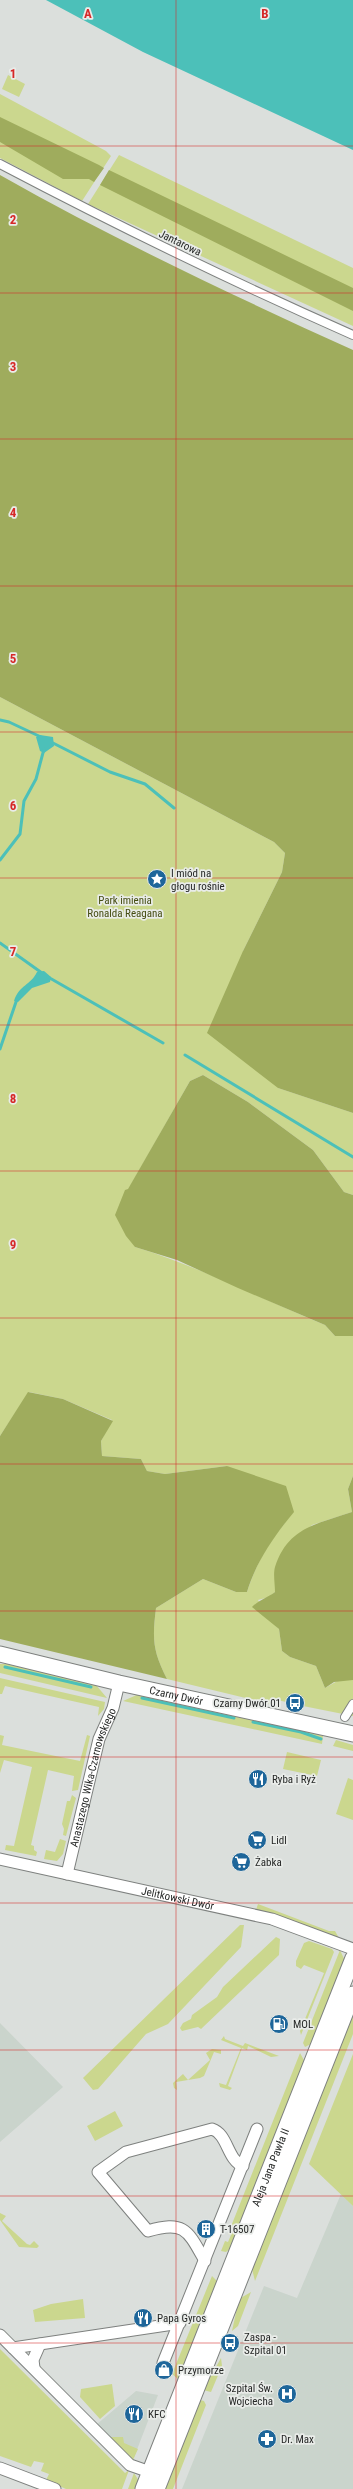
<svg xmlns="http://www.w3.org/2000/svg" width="353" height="2489" font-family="'Roboto Condensed',sans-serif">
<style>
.built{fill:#cad4cc}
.green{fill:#cbd78e}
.forest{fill:#9fac5d}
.water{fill:#4cc0b9}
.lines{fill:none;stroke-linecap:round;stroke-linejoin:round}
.stream{stroke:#4cc0b9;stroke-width:3}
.pedestrian-casing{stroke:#7e817f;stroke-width:10}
.minor-casing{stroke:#7e817f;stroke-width:13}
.secondary-casing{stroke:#7e817f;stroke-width:17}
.pedestrian{stroke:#fff;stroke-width:8}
.minor{stroke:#fff;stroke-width:11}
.secondary{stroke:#fff;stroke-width:15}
.grid{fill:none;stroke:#d62828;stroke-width:1;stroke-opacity:0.55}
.labels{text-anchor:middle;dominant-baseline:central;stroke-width:3.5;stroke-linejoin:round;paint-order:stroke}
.street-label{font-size:11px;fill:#262827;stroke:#e9ece9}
.poi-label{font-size:11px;fill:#262827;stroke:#e9ece9;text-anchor:start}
.park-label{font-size:11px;fill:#454d12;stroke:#e9ece9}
.grid-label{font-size:13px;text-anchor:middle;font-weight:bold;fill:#d62828;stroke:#e9ece9;stroke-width:3.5;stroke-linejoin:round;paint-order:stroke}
</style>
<rect width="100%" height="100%" fill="#dbdfdc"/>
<!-- built -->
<path class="built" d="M 0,2023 L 63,2087 L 0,2142 Z
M 341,2194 L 353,2206 L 353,2489 L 182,2489 L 264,2286 L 297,2298 Z
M 136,2391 L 158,2395 L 133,2460 L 96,2425 Z"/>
<!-- green -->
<path class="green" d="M 8,75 L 25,84 L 19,97 L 2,89 Z
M 0,94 L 106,151 L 111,156 L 82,201 L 0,158 Z
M 119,155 L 353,268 L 353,326 L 88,204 Z
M 0,697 L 274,842 L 285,853 L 282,872 L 243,951 L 278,1088 L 353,1113 L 353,1195 L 344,1192 L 313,1150 L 248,1102 L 203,1075 L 190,1081 L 128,1190 L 135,1247 C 201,1267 262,1299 325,1325 L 335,1336 L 353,1336 L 353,1476 L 348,1489 L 352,1512 L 312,1525 L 275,1568 L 275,1592 L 269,1597 L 258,1600 L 270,1620 L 279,1629 L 282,1651 L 290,1657 L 316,1666 L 325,1688 L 339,1680 L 353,1680 L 353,1716 L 298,1705 L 299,1702 L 292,1700 L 291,1703 L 277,1700 L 275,1705 L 167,1679 C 153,1651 152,1640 156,1608 L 203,1579 L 236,1592 L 247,1592 C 255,1567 268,1542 285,1523 L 227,1466 L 165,1474 L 147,1471 L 141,1459 L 102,1456 L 101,1441 L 112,1420 L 63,1399 L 29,1392 L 0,1436 Z
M 0,1664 L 8,1664 L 96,1685 L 107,1698 L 0,1673 Z
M 0,1678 L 105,1702 L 104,1709 L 98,1716 L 99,1707 L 90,1705 L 5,1686 L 2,1694 L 0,1694 Z
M 139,1694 L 294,1726 L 323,1736 L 322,1744 L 123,1701 Z
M 0,1735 L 4,1736 L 2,1745 L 80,1761 L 87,1735 L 90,1736 L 78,1790 L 72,1791 L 74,1776 L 48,1770 L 31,1845 L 34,1846 L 34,1850 L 37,1852 L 36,1856 L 5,1850 L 6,1845 L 14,1846 L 32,1767 L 4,1760 L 0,1773 Z
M 336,1740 L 353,1745 L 353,1751 L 333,1746 Z
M 287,1752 L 321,1760 L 317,1776 L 283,1769 Z
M 348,1778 L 353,1780 L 353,1820 L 336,1814 Z
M 72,1795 L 76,1798 L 66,1836 L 63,1835 L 64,1829 L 62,1824 L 67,1801 L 70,1801 Z
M 60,1839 L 66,1841 L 63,1854 L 57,1861 L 44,1859 L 46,1850 L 55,1852 Z
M 258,1904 L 329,1931 L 335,1931 L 339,1938 L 277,1915 L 256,1910 Z
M 240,1925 L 244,1925 L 241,1947 L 168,2024 L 146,2034 L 98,2089 L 93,2090 L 83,2078 Z
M 276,1937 L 280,1939 L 279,1955 L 201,2029 L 198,2027 L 182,2031 L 180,2028 L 183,2023 L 191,2019 L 192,2015 L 217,1997 L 223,1987 Z
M 309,1941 L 332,1949 L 334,1952 L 301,2035 L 300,2031 L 324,1973 L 304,1965 L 301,1969 L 296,1966 L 296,1961 L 304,1943 Z
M 340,1950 L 345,1961 L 311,2044 L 305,2047 L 303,2043 Z
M 353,2012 L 353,2034 L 255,2281 L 252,2269 Z
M 224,2036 L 225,2039 L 243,2046 L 245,2043 L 279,2056 L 271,2057 L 248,2046 L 247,2050 L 242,2048 L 228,2086 L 232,2088 L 230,2090 L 220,2087 L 219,2083 L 226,2085 L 241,2048 L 221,2040 Z
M 212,2049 L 221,2050 L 221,2054 L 214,2052 L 204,2076 L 200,2078 L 176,2082 L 177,2090 L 174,2088 L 173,2083 L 183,2074 L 188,2080 L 210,2060 L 206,2053 Z
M 300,2053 L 305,2062 L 231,2248 L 226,2252 L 221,2251 L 225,2241 L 228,2242 L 231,2235 L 228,2234 Z
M 353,2054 L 353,2206 L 309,2164 Z
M 115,2111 L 123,2126 L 95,2141 L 87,2126 Z
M 0,2213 L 6,2216 L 2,2221 L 27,2244 L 30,2245 L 34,2241 L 39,2246 L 37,2248 L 19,2247 L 0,2220 Z
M 212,2276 L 218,2282 L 179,2380 L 172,2374 Z
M 251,2292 L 238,2326 L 232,2331 L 239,2299 Z
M 83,2299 L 85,2318 L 35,2322 L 33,2310 L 51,2304 Z
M 0,2349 L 125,2473 L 129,2470 L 122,2489 L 66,2489 L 46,2480 L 49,2474 L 41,2471 L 44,2463 L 34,2461 L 31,2467 L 0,2456 Z
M 221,2358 L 222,2366 L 211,2392 L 203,2390 Z
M 112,2384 L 115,2406 L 100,2419 L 80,2397 L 81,2389 Z
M 200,2400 L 204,2401 L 206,2405 L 173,2489 L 164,2489 Z
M 109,2437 L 123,2437 L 124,2443 L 138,2449 L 133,2460 Z
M 134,2473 L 139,2481 L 136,2489 L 128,2489 Z"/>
<!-- forest -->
<path class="forest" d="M 0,117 L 99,165 L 104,168 L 94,182 L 89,179 L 63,179 L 0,142 Z
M 109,170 L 353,288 L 353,311 L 100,185 Z
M 0,175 C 115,240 232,295 353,350 L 353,1113 L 278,1088 L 207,1033 L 243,951 L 282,872 L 285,853 L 274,842 L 0,697 Z
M 203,1075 L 248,1102 L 313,1150 L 344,1192 L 353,1195 L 353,1336 L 335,1336 L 325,1325 L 238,1288 L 177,1260 L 135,1247 L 126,1236 L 115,1215 L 125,1190 L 128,1189 L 190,1081 Z
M 28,1392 L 63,1399 L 113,1421 L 101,1441 L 102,1456 L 141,1459 L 147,1471 L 165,1474 L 227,1466 L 286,1486 L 294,1512 C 274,1536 256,1562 247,1592 L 236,1592 L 203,1579 L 156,1608 C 152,1640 153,1651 167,1679 L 0,1639 L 0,1436 Z
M 353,1476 L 353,1680 L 334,1682 L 325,1688 L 316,1666 L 290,1657 L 282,1651 L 279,1629 L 252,1607 C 259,1600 267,1598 275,1592 C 275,1584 273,1574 275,1567 C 288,1527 317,1524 352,1512 L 348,1489 Z"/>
<!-- water -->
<path class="water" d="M 46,0 L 353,0 L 353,150 L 143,52 Z
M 40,735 L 53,737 L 54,746 L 44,753 L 40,751 L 36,737 Z
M 44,971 L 51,977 L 50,982 L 32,988 L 18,1002 L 14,1001 C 19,985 31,985 37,972 Z"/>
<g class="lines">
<!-- stream -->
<path class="stream" d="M 0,720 L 9,722 L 41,737
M 51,742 L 110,772 L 145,784 L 174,808
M 0,860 L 20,834 L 24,801 L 36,779 L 44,749
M 0,943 L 42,973
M 48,977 L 163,1043
M 0,1049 L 17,999
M 185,1055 L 353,1157
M 5,1667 L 91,1687
M 142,1698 L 234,1718
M 253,1722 L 301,1732 L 321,1739"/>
<defs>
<path id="pedestrian" d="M 0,164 C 116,225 233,282 353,335
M 345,1717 L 353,1704"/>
<g id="minor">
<path id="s1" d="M 0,1859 L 272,1919 L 353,1949"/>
<path id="s2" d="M 67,1874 L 99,1739 L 113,1708 L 119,1683"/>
<path d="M 205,2261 C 188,2231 185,2220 148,2231 L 98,2172 L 126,2152 L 212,2129 C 228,2134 227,2160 243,2166"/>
<path d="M 0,2335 L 130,2465 L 150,2472"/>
<path d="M 13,2348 L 180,2323"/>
<path d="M 163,2363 L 257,2129"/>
<path d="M 34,2368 L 33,2360 L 40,2344"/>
<path d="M 0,2468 L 55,2489"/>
</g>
<g id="secondary">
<path id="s3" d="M 0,1654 L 119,1683 L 353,1734"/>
<path id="s4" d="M 143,2489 L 353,1958"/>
<path d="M 157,2489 L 353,1994"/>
</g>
</defs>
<!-- pedestrian casing -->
<use href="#pedestrian" class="pedestrian-casing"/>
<!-- minor casing -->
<use href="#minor" class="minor-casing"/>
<!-- secondary casing -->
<use href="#secondary" class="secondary-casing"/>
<!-- pedestrian -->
<use href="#pedestrian" class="pedestrian"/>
<!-- minor -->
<use href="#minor" class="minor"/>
<!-- secondary -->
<use href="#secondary" class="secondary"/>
</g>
<!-- grid -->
<path class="grid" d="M 176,0 L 176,2489M 0,146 L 353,146M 0,293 L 353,293M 0,439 L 353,439M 0,586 L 353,586M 0,732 L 353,732M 0,878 L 353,878M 0,1025 L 353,1025M 0,1171 L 353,1171M 0,1318 L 353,1318M 0,1464 L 353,1464M 0,1611 L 353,1611M 0,1757 L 353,1757M 0,1903 L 353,1903M 0,2050 L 353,2050M 0,2196 L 353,2196M 0,2343 L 353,2343"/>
<!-- icons -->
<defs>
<symbol id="sight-disc" viewBox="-11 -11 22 22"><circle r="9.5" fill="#1e669a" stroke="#e9ece9"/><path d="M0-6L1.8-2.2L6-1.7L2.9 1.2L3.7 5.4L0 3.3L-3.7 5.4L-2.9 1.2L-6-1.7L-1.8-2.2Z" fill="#fff"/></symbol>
<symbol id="bus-disc" viewBox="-11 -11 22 22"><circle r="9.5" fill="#1e669a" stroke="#e9ece9"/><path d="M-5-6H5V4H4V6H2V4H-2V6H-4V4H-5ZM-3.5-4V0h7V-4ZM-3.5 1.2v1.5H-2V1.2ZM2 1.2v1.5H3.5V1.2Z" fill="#fff"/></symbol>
<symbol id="restaurant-disc" viewBox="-11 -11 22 22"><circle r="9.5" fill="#1e669a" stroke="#e9ece9"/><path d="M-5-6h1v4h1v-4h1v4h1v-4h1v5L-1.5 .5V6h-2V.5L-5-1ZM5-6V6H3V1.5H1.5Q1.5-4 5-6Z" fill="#fff"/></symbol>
<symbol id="supermarket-disc" viewBox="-11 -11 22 22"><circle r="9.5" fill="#1e669a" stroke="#e9ece9"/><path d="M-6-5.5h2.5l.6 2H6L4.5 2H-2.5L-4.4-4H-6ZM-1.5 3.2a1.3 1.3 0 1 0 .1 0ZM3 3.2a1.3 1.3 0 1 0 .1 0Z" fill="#fff"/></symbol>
<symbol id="fuel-disc" viewBox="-11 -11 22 22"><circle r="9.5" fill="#1e669a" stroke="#e9ece9"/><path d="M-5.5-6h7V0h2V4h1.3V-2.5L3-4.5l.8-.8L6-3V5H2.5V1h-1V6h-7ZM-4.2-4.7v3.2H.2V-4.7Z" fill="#fff"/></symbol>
<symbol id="building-disc" viewBox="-11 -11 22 22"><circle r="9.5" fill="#1e669a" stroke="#e9ece9"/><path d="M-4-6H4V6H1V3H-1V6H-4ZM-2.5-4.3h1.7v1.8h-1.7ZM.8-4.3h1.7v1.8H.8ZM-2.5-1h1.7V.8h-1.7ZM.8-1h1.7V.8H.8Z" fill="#fff"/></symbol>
<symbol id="shop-disc" viewBox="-11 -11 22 22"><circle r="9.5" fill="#1e669a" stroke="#e9ece9"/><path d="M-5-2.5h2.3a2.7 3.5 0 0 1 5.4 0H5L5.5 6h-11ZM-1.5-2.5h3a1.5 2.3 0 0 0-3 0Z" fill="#fff"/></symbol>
<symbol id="hospital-disc" viewBox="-11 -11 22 22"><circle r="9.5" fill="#1e669a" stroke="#e9ece9"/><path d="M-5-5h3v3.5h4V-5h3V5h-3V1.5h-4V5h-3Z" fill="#fff"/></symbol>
<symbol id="pharmacy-disc" viewBox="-11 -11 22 22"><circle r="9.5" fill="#1e669a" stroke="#e9ece9"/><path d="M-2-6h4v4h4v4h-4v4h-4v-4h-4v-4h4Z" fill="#fff"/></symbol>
</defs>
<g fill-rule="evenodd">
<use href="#sight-disc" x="146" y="868" width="22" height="22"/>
<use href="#bus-disc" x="284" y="1692" width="22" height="22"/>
<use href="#restaurant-disc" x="247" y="1768" width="22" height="22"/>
<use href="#supermarket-disc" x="246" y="1829" width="22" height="22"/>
<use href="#supermarket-disc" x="230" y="1851" width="22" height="22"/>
<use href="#fuel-disc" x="268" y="2013" width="22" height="22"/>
<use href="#building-disc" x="195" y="2218" width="22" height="22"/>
<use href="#restaurant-disc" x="132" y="2307" width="22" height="22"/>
<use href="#bus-disc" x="219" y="2332" width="22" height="22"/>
<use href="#shop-disc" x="153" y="2359" width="22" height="22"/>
<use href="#hospital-disc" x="276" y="2383" width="22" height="22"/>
<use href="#restaurant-disc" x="123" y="2403" width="22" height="22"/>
<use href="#pharmacy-disc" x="256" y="2428" width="22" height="22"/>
</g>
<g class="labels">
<!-- street labels -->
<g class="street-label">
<text transform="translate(180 243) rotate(26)">Jantarowa</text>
<text stroke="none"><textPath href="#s3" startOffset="181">Czarny Dwór</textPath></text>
<text stroke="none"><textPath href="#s2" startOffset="100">Anastazego Wika-Czarnowskiego</textPath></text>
<text stroke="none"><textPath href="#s1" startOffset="182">Jelitkowski Dwór</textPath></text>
<text stroke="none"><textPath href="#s4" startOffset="346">Aleja Jana Pawła II</textPath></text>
</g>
<!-- poi labels -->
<g class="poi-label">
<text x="171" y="873">I miód na<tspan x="171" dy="13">głogu rośnie</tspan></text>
<text x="281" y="1703" text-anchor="end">Czarny Dwór 01</text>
<text x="272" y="1779">Ryba i Ryż</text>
<text x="271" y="1840">Lidl</text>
<text x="255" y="1862">Żabka</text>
<text x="293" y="2024">MOL</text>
<text x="220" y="2229">T-16507</text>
<text x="157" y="2318">Papa Gyros</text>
<text x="244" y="2337">Zaspa -<tspan x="244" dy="13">Szpital 01</tspan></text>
<text x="178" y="2370">Przymorze</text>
<text x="273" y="2388" text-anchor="end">Szpital Św.<tspan x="273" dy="13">Wojciecha</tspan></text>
<text x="148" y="2414">KFC</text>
<text x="281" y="2439">Dr. Max</text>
</g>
<!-- park labels -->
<g class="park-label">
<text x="125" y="900">Park imienia<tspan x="125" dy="13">Ronalda Reagana</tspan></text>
</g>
</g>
<g class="grid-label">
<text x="88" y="18">A</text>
<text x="265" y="18">B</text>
<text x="13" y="78">1</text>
<text x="13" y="224">2</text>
<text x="13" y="371">3</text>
<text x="13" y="517">4</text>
<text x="13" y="663">5</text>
<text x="13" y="810">6</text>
<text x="13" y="956">7</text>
<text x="13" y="1103">8</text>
<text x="13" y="1249">9</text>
</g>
</svg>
